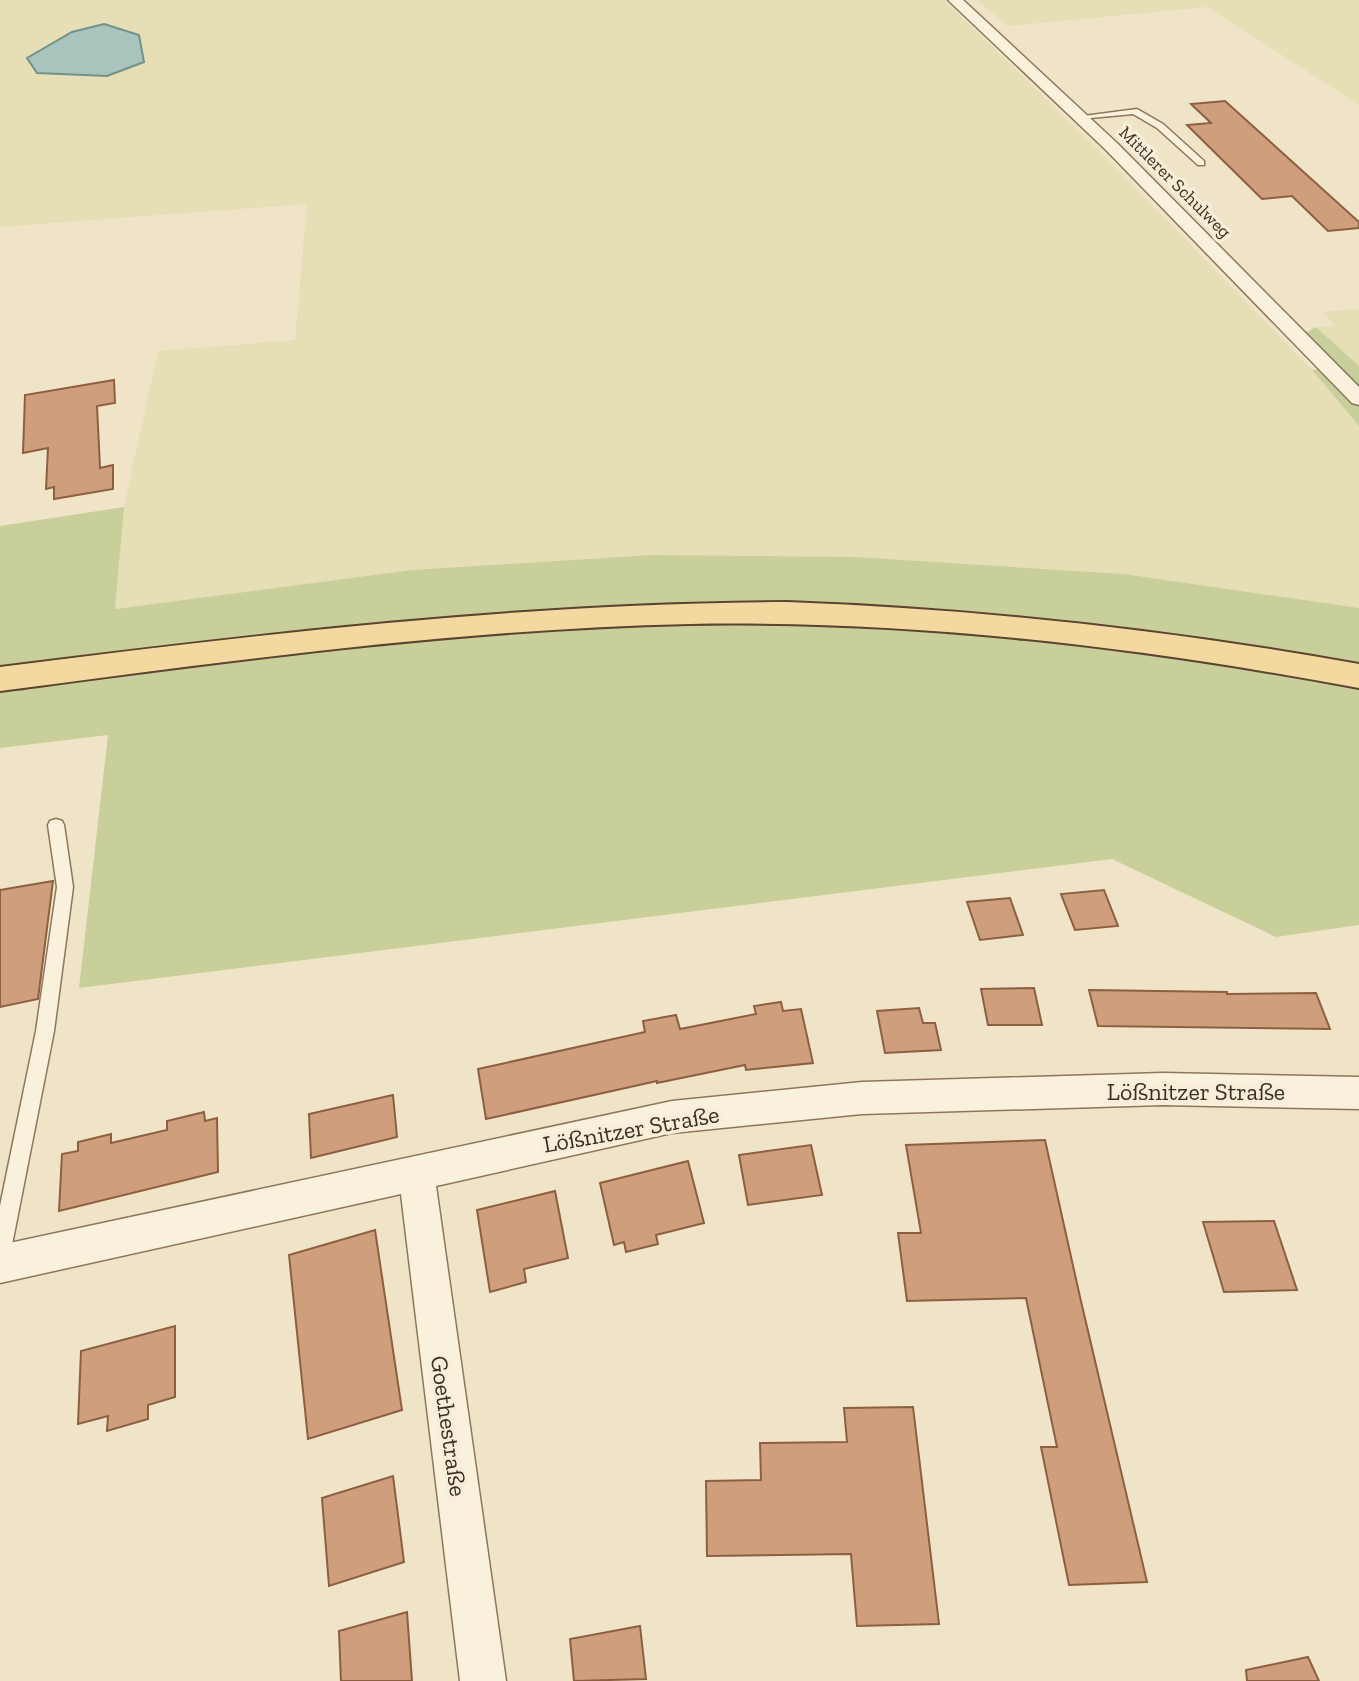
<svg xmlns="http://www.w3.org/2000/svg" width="1359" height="1681" font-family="'Zilla Slab',serif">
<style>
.farmland{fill:#e6deb5}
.green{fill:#c9cf9b}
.water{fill:#a9c4bc;stroke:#6f938a;stroke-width:2}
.building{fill:#cf9f7d;stroke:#8d5f41;stroke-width:2}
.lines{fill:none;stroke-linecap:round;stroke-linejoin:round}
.lane-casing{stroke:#8d765c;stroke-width:3}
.street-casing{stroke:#8d765c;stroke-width:3}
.primary-casing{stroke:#5b4430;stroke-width:4}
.lane{fill:#faf1dc;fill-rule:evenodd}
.street{fill:#faf1dc;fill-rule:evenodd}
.primary{fill:#f3d9a0;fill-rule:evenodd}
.labels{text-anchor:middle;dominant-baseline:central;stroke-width:7;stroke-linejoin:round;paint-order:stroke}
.far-street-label{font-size:18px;fill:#3d2e20;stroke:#f7eed8}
.near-street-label{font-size:24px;fill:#3d2e20;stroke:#f7eed8}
</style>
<rect width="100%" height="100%" fill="#f0e4c8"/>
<!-- farmland -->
<path class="farmland" d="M 0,0 L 944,0 L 1099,150 L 1312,370 L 1359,426 L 1359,608 L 1124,574 L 856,557 L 651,555 L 412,570 L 114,609 L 124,507 L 158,351 L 295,340 L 307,204 L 0,227 Z
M 977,0 L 1359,0 L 1359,105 L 1208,7 L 1007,26 Z
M 1359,309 L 1359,366 L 1316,327 L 1336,326 L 1322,312 Z"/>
<!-- green -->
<path class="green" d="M 1316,327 L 1359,366 L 1359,426 L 1312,370 L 1334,368 L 1302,335 Z
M 124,507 L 115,609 L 412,570 L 651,555 L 856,557 L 1124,574 L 1359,608 L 1359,925 L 1276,937 L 1112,859 L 79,988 L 108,735 L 0,748 L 0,526 Z"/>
<!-- water -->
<path class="water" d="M 104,24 L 139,35 L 144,62 L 107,76 L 37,73 L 27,58 L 72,32 Z"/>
<!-- building -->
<path class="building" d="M 1225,101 L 1359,222 L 1359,228 L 1328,231 L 1292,196 L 1262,199 L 1187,125 L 1211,123 L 1191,104 Z
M 114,380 L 115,403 L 97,406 L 100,468 L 113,465 L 113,489 L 54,499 L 54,487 L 46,489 L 48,448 L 23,453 L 25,395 Z
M 53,881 L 38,999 L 0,1007 L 0,890 Z
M 1104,890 L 1118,926 L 1075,930 L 1061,894 Z
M 1010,898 L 1023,935 L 980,940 L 967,902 Z
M 1034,988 L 1042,1025 L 988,1025 L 981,989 Z
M 1089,990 L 1227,992 L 1227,994 L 1316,993 L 1330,1029 L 1098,1026 Z
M 781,1002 L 783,1011 L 801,1009 L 813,1063 L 746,1070 L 745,1065 L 657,1083 L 657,1081 L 486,1119 L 478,1069 L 645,1032 L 643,1021 L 676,1015 L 680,1029 L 756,1014 L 754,1006 Z
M 919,1008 L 923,1023 L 935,1023 L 941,1050 L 885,1053 L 877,1011 Z
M 393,1095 L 397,1137 L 311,1158 L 309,1114 Z
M 204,1112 L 205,1121 L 217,1118 L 218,1172 L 59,1211 L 62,1154 L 78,1151 L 78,1142 L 111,1134 L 111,1143 L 167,1130 L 167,1121 Z
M 1045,1140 L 1080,1297 L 1147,1582 L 1069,1585 L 1041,1447 L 1057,1447 L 1026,1298 L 907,1301 L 898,1233 L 921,1233 L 906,1145 Z
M 811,1145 L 822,1195 L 748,1205 L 739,1155 Z
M 688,1161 L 704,1223 L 656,1235 L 658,1244 L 626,1252 L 624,1242 L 614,1245 L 600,1183 Z
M 555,1191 L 568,1258 L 524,1269 L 526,1282 L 490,1292 L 477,1210 Z
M 1274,1221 L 1297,1290 L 1224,1292 L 1203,1222 Z
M 375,1230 L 402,1410 L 308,1439 L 289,1255 Z
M 175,1326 L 175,1397 L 148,1405 L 148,1419 L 107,1431 L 108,1416 L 78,1424 L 81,1351 Z
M 913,1407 L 939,1624 L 857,1626 L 851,1554 L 707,1556 L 706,1481 L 761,1480 L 760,1443 L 847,1442 L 844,1408 Z
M 393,1476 L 404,1562 L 329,1586 L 322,1498 Z
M 407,1612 L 412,1681 L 341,1681 L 339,1631 Z
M 640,1626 L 646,1679 L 574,1681 L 570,1639 Z
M 1308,1657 L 1319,1681 L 1247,1681 L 1246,1670 Z"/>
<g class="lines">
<defs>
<path id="lane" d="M 1137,109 L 1163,124 L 1204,161 L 1204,165 L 1198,165 L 1157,128 L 1133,114 L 1080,119 L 1076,117 Z
M 56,819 L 62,821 L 64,825 L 73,887 L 54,1031 L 10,1255 L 7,1262 L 0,1265 L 0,1206 L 36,1031 L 57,887 L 48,825 L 50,821 Z"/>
<path id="street" d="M 948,0 L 963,0 L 1118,144 L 1359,387 L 1359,405 L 1352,403 L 1106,150 Z
M 1163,1073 L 1359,1077 L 1359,1109 L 1163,1105 L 862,1114 L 672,1133 L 436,1186 L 506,1681 L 460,1681 L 401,1194 L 0,1283 L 0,1245 L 672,1101 L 862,1082 Z"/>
<path id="primary" d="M 787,602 C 980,609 1169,630 1359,664 L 1359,688 C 1138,647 915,620 690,624 C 459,629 229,661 0,691 L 0,667 C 262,634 522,603 787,602 Z"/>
</defs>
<!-- lane casing -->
<use href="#lane" class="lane-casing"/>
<!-- street casing -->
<use href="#street" class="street-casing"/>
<!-- primary casing -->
<use href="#primary" class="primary-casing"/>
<!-- lane -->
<use href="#lane" class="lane"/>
<!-- street -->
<use href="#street" class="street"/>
<!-- primary -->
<use href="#primary" class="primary"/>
</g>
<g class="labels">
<!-- far-street labels -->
<g class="far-street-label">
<text transform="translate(1175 182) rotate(45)">Mittlerer Schulweg</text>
</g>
<!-- near-street labels -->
<g class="near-street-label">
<text x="1196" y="1091">Lößnitzer Straße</text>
<text transform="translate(631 1129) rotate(-10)">Lößnitzer Straße</text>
<text transform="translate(449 1426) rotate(82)">Goethestraße</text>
</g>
</g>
</svg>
